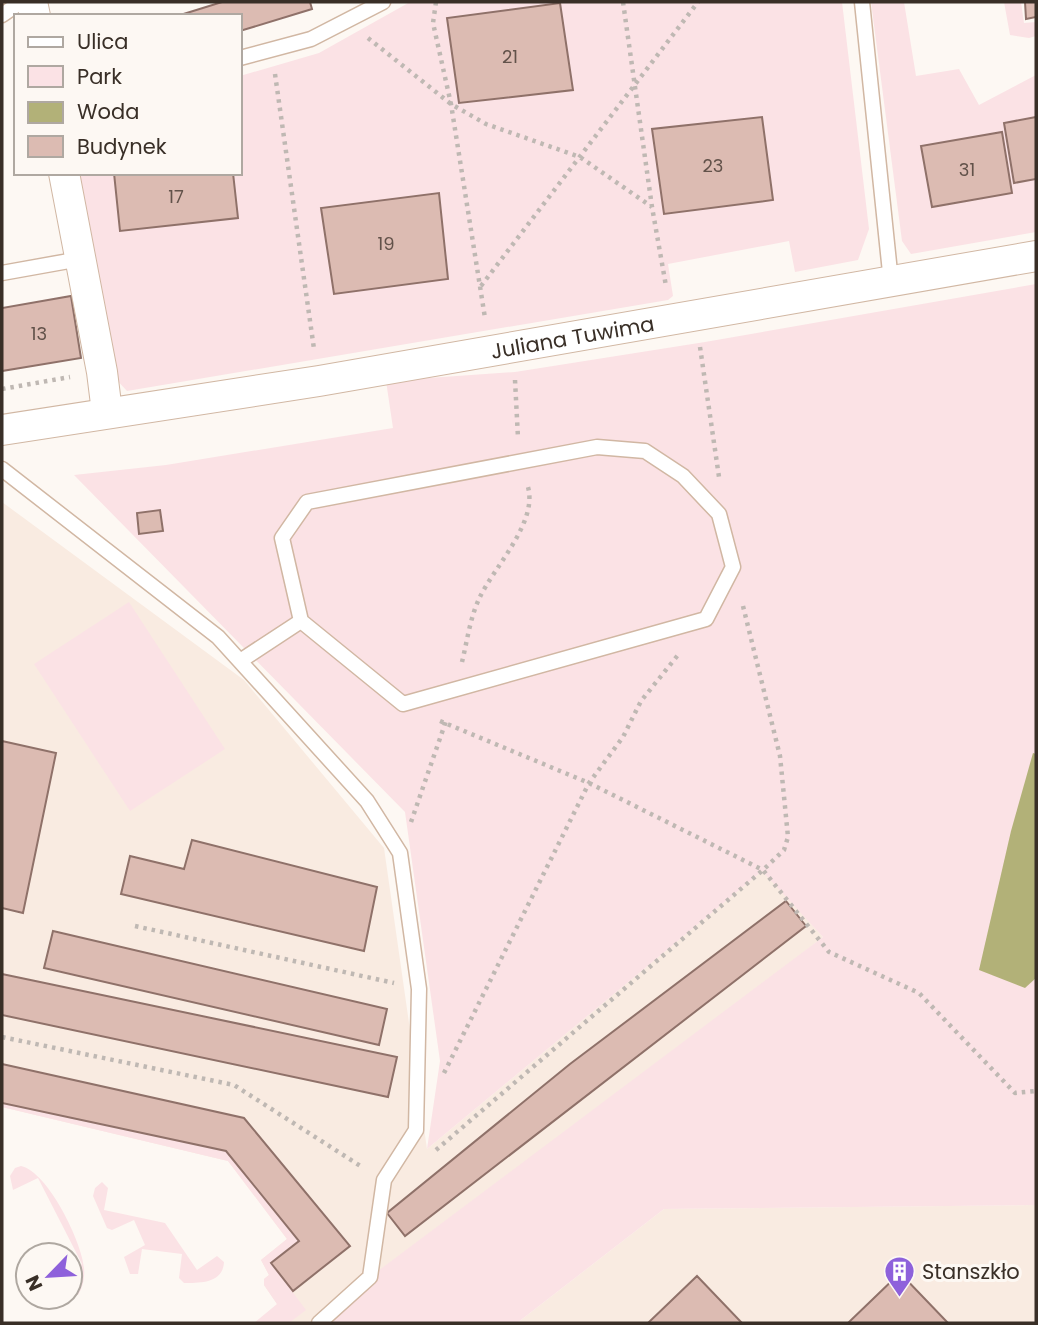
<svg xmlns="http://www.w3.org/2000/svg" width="1038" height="1325" font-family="Poppins,sans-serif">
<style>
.built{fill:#f9ebe1}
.green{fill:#fbe2e5}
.water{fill:#b2b178}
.building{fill:#dcbbb2;stroke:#8f7169;stroke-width:2}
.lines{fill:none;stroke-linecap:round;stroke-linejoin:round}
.lane-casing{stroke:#d1b7a3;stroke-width:17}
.street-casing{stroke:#d1b7a3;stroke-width:32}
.path{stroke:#bfb8b3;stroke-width:4.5;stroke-dasharray:3.5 5;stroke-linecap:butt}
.lane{stroke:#fff;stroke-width:14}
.street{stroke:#fff;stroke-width:30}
.labels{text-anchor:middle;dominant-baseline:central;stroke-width:6;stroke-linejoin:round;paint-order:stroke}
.number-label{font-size:18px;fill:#62524a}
.street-label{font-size:21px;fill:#392f27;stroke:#fdf8f3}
.poi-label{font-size:21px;fill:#392f27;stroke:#fdf8f3;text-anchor:start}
</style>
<rect width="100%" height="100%" fill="#fdf8f3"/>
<!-- built -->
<path class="built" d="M 2,502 L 244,680 L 384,848 L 427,1149 L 763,870 L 823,937 L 332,1323 L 281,1323 L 277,1304 L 264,1285 L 264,1279 L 269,1275 L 261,1260 L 287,1239 L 228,1161 L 2,1107 Z
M 1036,1205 L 1036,1323 L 517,1323 L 664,1209 Z"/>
<!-- green -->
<path class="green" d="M 410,2 L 842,2 L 869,229 L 858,260 L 795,272 L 789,241 L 668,264 L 673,296 L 668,300 L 127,391 L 114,377 L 77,173 L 240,173 L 240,76 L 319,53 Z
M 871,2 L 904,2 L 916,76 L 959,69 L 979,105 L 1036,75 L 1036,232 L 911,254 L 902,241 Z
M 1004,2 L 1021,2 L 1024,23 L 1036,22 L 1036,36 L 1029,38 L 1010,35 Z
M 1036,284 L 1036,1205 L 664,1209 L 517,1323 L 325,1323 L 370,1277 L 823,937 L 762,871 L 427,1149 L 440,1061 L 405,812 L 74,475 L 166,465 L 393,428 L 386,381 L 515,372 L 705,342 Z
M 129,602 L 225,749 L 130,811 L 34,664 Z
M 2,1101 L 226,1151 L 299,1241 L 271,1263 L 306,1310 L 289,1323 L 254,1323 L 277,1304 L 264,1285 L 264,1279 L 269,1275 L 261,1260 L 287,1239 L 228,1161 L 2,1107 Z
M 21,1166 C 48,1172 82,1242 84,1268 C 85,1278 83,1287 78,1295 L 70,1295 L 70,1270 L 82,1264 L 38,1178 L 13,1190 L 10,1176 L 15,1168 Z
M 102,1182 L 108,1188 L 104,1210 L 165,1223 L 197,1270 L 217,1256 L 224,1262 C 223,1283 201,1283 184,1283 L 179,1278 L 182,1254 L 142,1249 L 138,1274 L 130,1274 L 124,1257 L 145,1245 L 134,1220 L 112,1230 L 107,1228 L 93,1196 L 95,1188 Z"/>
<!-- water -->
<path class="water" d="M 1033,753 L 1036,754 L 1036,978 L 1025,988 L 979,970 L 1011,831 Z"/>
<!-- building -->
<path class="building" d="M 222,2 L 310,2 L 312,9 L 240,31 L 240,16 L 177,16 Z
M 1025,2 L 1036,2 L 1036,17 L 1026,19 Z
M 560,3 L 573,90 L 459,103 L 447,18 Z
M 762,117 L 773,200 L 664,214 L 652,129 Z
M 1036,117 L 1036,179 L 1014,183 L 1004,123 Z
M 1002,132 L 1012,193 L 932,207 L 921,146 Z
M 114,173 L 233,173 L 238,218 L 120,231 Z
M 439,193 L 448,279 L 334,294 L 321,208 Z
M 71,296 L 81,358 L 2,371 L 2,308 Z
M 160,510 L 163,531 L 139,534 L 137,513 Z
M 2,741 L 56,753 L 23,913 L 2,908 Z
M 192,840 L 377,887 L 364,951 L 121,894 L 130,856 L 184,869 Z
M 786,901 L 806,926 L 405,1236 L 387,1213 L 570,1064 Z
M 53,931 L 387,1009 L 379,1045 L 44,968 Z
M 2,974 L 397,1057 L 388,1097 L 2,1015 Z
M 2,1064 L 244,1118 L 350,1246 L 293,1291 L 271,1263 L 299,1241 L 226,1151 L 2,1103 Z
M 900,1273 L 948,1323 L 848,1323 Z
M 697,1276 L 742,1323 L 648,1323 Z"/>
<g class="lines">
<defs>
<path id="lane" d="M 862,2 L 891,282
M 2,15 L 21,2
M 240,58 L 311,39 L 383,2
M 2,273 L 80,259
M 597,447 L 645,451 L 683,476 L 719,514 L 733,567 L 706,619 L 403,704 L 301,621 L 282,538 L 307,502 Z
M 2,469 L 218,637 L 367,801 L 400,853 L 419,989 L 416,1130 L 384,1180 L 370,1277 L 319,1323
M 240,661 L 301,621"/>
<g id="street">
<path d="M 32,2 L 35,16"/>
<path d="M 64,173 L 102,372 L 107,412"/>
<path id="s1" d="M 2,430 L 319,381 L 1036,256"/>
</g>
</defs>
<!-- lane casing -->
<use href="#lane" class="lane-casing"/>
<!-- street casing -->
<use href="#street" class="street-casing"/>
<!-- path -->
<path class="path" d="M 436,2 L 433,23 L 451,104 L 485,318
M 623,2 L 652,207 L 666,286
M 368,38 L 451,104 L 486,124 L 580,157 L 652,207
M 275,74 L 314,349
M 481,286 L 698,2
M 700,347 L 719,477
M 515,380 L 518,438
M 2,389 L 70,377
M 462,662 C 467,642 470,618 479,599 C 493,568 538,523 528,487
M 440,721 L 589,783 L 763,870 L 829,952 L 919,993 L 1015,1093 L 1036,1091
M 411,822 L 446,721
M 135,926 L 394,983
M 2,1037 L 234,1085 L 362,1167
M 444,1073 L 589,783 L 623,737 L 641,701 L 678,655
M 436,1150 L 763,870 L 784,850 L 788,837 L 780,756 L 743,606"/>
<!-- lane -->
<use href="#lane" class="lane"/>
<!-- street -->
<use href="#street" class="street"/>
</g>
<!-- icons -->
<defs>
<symbol id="building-pin" viewBox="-11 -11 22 30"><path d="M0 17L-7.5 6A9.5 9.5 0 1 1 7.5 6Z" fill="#8e61db" stroke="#fdf8f3"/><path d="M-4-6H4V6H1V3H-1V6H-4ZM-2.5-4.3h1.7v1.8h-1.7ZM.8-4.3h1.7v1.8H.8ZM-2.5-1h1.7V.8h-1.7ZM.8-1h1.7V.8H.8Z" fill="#fff"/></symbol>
</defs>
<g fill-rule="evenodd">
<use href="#building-pin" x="882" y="1254" width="35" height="47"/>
</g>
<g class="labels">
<!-- number labels -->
<g class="number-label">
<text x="510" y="56">21</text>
<text x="713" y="165">23</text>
<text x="967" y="169">31</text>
<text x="176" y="196">17</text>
<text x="386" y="243">19</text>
<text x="39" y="333">13</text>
</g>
<!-- street labels -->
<g class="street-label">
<text stroke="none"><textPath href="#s1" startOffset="578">Juliana Tuwima</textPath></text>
</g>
<!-- poi labels -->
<g class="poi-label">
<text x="922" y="1271">Stanszkło</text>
</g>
</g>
<!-- border -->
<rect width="1038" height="1325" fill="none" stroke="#392f27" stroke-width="7"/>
<!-- legend -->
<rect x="14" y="14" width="228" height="161" fill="#fdf8f3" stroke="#afa8a1" stroke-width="2"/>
<rect x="28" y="37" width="35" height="10" fill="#ffffff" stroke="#afa8a1" stroke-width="2"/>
<text x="77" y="49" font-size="21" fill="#392f27">Ulica</text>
<rect x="28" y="66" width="35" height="21" fill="#fbe2e5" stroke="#afa8a1" stroke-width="2"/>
<text x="77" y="84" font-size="21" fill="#392f27">Park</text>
<rect x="28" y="102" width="35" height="21" fill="#b2b178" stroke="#afa8a1" stroke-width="2"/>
<text x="77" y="119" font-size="21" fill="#392f27">Woda</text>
<rect x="28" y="136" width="35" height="21" fill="#dcbbb2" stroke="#afa8a1" stroke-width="2"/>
<text x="77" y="154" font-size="21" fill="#392f27">Budynek</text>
<!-- north arrow -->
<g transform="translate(49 1276) rotate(245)"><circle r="33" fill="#fdf8f3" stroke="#afa8a1" stroke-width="2"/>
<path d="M0-5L12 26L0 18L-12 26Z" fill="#8e61db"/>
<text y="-10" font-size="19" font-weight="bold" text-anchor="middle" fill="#392f27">N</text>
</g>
</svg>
